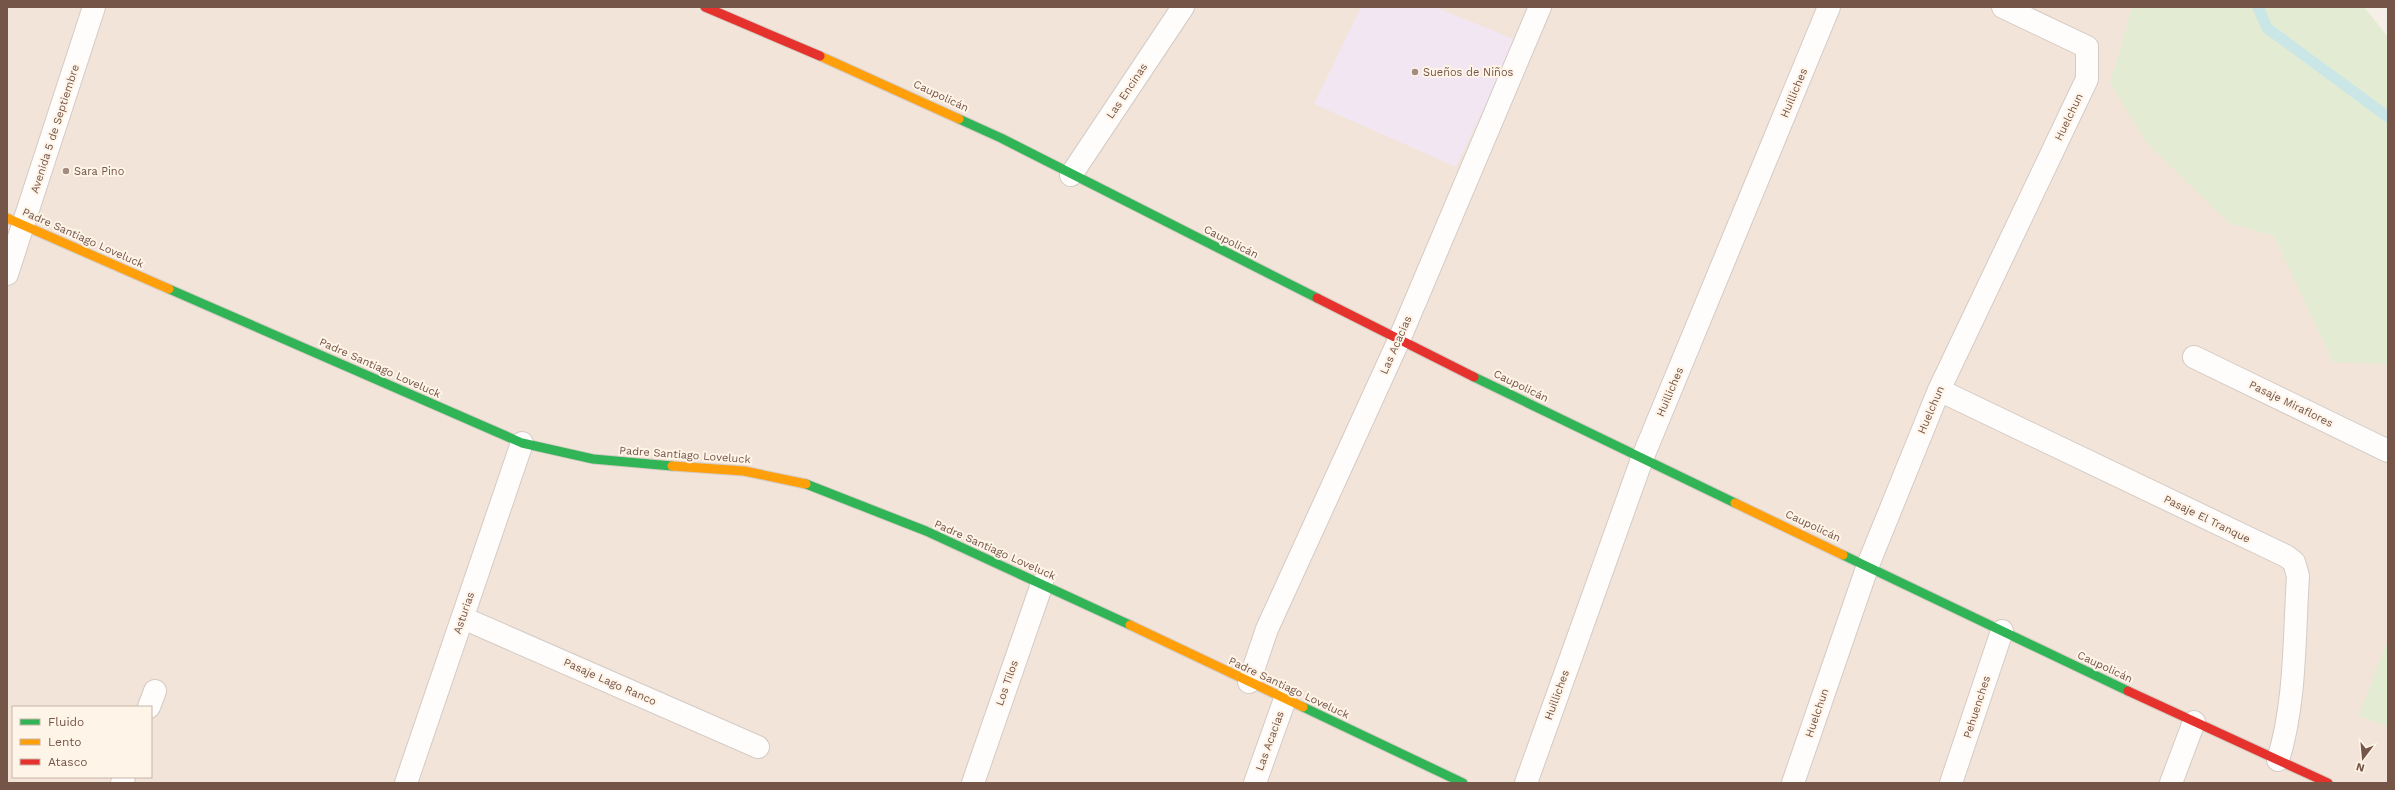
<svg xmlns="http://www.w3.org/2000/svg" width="2395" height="790" font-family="'Work Sans',sans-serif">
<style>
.residential{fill:#f2e4d8;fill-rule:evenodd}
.education{fill:#f1e6f1}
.green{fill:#e3ecd3}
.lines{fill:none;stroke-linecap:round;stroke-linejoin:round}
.stream{stroke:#cae6e7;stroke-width:11}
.street-casing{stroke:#d4cbc5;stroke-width:24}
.fast-casing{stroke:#d5cbc4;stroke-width:11}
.slow-casing{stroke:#d5cbc4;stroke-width:11}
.jam-casing{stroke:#d5cbc4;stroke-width:11}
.street{stroke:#fefdfc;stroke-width:22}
.fast{stroke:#30b455;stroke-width:9}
.slow{stroke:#ff9f0a;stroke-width:9}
.jam{stroke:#e5322d;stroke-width:9}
.poi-dot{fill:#a28b80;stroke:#fff4e8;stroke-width:1.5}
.labels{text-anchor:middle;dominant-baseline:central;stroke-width:4;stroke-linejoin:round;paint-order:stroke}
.poi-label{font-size:11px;fill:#745548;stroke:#fff4e8;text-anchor:start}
.street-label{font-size:11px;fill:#745548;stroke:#fff4e8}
</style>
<rect width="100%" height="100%" fill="#f6efe8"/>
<!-- residential -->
<path class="residential" d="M 7,7 L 2132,7 L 2110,83 L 2229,223 L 2274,236 L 2333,361 L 2388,364 L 2388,783 L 7,783 ZM 13,707 L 151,707 L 151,777 L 13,777 Z"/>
<!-- education -->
<path class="education" d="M 1361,7 L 1435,7 L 1516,40 L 1456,167 L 1314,104 Z"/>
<!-- green -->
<path class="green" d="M 2132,7 L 2364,7 L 2388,37 L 2388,364 L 2333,362 L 2274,236 L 2229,223 L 2147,143 L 2110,83 Z
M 2388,639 L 2388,727 L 2359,716 Z"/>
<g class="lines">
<!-- stream -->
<path class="stream" d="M 2258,7 L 2267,28 L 2388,117"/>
<defs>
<path id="street" d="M 1071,175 L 1183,7
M 7,274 L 94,7
M 2194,357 L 2388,451
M 1939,390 L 2286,556 L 2294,562 L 2298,576 C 2294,637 2296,702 2278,760
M 463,618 L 758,747
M 1249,682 L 1267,629 L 1399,340 L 1540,7
M 149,707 L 155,691
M 122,783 L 124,777
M 406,783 L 522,443
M 973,783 L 1042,584
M 1255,783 L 1285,699
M 1526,783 L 1642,459 L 1829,7
M 1793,783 L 1868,565 L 1939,390 L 2087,79 L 2087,47 L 2003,7
M 1951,783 L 2002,631
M 2171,783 L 2194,722"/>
<path id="fast" d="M 959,119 L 1001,138 L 1317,298
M 169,289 L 522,443 L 593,459 L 672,466
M 1474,377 L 1735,503
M 806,484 L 926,531 L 1130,625
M 1843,555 L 2128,691
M 1303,707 L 1463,783"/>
<path id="slow" d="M 820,56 L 959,119
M 7,218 L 169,289
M 672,466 L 744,471 L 806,484
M 1735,503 L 1843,555
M 1130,625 L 1303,707"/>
<path id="jam" d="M 705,7 L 820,56
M 1317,298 L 1474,377
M 2128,691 L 2328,783"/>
</defs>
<!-- street casing -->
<use href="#street" class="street-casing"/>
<!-- fast casing -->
<use href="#fast" class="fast-casing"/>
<!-- slow casing -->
<use href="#slow" class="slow-casing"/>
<!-- jam casing -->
<use href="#jam" class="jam-casing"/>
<!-- street -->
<use href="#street" class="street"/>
<!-- fast -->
<use href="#fast" class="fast"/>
<!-- slow -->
<use href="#slow" class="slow"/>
<!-- jam -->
<use href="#jam" class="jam"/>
</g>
<!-- markers -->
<g class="poi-dot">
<circle cx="1415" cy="72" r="4"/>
<circle cx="66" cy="171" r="4"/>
</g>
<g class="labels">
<!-- poi labels -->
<g class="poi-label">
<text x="1423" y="72">Sueños de Niños</text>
<text x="74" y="171">Sara Pino</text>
</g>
<!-- street labels -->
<g class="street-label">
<text transform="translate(1127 91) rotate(-56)">Las Encinas</text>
<text transform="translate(1794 93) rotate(-67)">Huilliches</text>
<text transform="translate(941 96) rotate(25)">Caupolicán</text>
<text transform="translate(2069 117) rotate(-64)">Huelchun</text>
<text transform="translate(55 129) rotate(-72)">Avenida 5 de Septiembre</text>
<text transform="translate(83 238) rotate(24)">Padre Santiago Loveluck</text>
<text transform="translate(1231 242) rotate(27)">Caupolicán</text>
<text transform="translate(1396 345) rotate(-66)">Las Acacias</text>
<text transform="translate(380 368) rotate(24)">Padre Santiago Loveluck</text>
<text transform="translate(1521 386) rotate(26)">Caupolicán</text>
<text transform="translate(1670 392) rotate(-67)">Huilliches</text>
<text transform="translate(2291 404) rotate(26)">Pasaje Miraflores</text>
<text transform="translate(1931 410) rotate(-67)">Huelchun</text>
<text transform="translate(685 455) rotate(4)">Padre Santiago Loveluck</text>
<text transform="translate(2207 519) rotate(26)">Pasaje El Tranque</text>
<text transform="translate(1813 526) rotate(25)">Caupolicán</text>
<text transform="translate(995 550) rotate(24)">Padre Santiago Loveluck</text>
<text transform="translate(464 613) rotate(-71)">Asturias</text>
<text transform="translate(2105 667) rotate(25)">Caupolicán</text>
<text transform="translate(610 682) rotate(24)">Pasaje Lago Ranco</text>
<text transform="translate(1007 683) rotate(-71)">Los Tilos</text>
<text transform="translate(1289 688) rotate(25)">Padre Santiago Loveluck</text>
<text transform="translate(1557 695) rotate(-70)">Huilliches</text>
<text transform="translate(1977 707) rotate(-72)">Pehuenches</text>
<text transform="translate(1817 713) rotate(-71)">Huelchun</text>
<text transform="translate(1270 741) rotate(-70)">Las Acacias</text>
</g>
</g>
<!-- border -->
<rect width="2395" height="790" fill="none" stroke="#745548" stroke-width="16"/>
<!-- legend -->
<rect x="12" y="706" width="140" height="72" fill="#fff4e8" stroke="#c7b4a8"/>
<rect x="20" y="719" width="20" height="6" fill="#30b455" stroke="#c7b4a8"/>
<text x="48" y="726" font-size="12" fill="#745548">Fluido</text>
<rect x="20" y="739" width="20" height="6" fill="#ff9f0a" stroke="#c7b4a8"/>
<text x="48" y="746" font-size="12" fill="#745548">Lento</text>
<rect x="20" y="759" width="20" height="6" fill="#e5322d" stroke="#c7b4a8"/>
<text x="48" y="766" font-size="12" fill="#745548">Atasco</text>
<!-- north arrow -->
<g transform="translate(2363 758) rotate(196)" stroke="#fff4e8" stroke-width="3" paint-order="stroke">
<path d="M0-3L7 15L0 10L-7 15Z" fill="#745548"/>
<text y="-6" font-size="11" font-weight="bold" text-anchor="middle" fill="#745548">N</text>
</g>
</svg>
